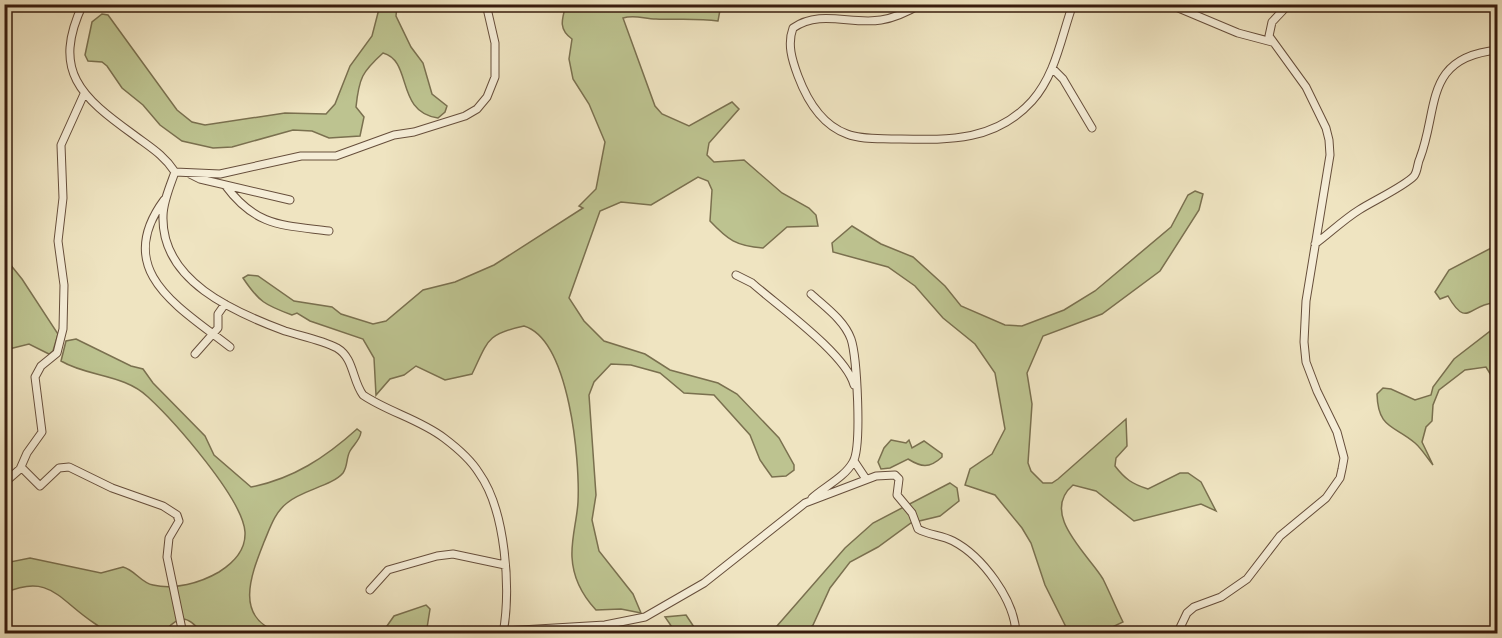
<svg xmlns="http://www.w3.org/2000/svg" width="1502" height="638" font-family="'IM FELL Great Primer',serif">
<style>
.green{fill:#bdc390;stroke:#7a704f;stroke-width:1.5}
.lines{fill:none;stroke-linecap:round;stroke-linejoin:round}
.minor-casing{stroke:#664e3b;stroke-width:9}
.minor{stroke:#f5edd7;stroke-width:7}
</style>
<rect width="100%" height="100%" fill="#efe4c1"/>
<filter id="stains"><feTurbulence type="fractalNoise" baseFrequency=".00333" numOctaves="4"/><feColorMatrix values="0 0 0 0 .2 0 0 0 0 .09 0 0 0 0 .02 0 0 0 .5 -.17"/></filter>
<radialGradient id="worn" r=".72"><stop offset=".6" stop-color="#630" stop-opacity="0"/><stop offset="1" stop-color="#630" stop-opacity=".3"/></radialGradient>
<!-- green -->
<path class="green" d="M 380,5 L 397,5 L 396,16 L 411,47 L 423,63 L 432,94 L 447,106 L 445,112 L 438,118 C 395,112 413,61 383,53 C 362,72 359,78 356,107 L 364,117 L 360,136 L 329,138 L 312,131 L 293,130 L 232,147 L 213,148 L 182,141 L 160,125 L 143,105 L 122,88 L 107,66 L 102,62 L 88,61 L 85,55 L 92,22 L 102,14 L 108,15 L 177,110 L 192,122 L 205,125 L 285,113 L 326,114 L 335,104 L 350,66 L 372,36 Z
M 566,5 L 715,5 L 720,10 L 718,21 C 697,18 677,20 656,19 C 644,19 635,14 623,18 L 655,106 L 662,114 L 689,126 L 732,102 L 739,109 L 709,143 L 707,155 L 714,162 L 744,160 L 782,193 L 809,208 L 816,215 L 818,226 L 787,227 L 763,248 C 736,246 728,240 710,221 L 712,190 L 708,181 L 698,177 L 651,205 L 621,202 L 600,211 L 569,298 L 584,321 L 604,341 L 645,354 L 670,370 L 718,383 L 737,394 L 779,438 L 794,465 L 794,470 L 786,476 L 772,477 L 760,460 L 750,435 L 714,395 L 684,393 L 660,373 L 631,365 L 611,364 L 594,382 L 589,395 L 596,495 L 592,520 L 599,551 L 633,594 L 641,613 L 621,609 L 596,610 C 582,595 573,578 572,557 C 571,539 577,520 578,502 C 580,462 570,340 524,326 C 486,334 488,341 472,374 L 445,380 L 416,366 L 404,375 L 390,379 L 376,395 L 374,358 L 363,339 L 310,321 L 297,313 L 292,315 C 265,305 259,302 243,278 L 248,275 L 258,276 L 294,301 L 332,307 L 341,314 L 373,324 L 386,321 L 423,290 L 455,282 L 494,265 L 583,208 L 579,206 L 596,189 L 605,142 L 589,104 L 573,79 L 569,59 L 572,39 C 558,29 562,19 566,5 Z
M 1195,191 L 1203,194 L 1199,210 L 1160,271 L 1102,314 L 1043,336 L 1027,373 L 1032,404 L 1028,463 L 1031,471 L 1043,483 L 1052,483 L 1058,479 L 1126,419 L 1127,446 L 1116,458 L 1115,466 C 1125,479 1132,484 1148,489 L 1180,473 L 1188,473 L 1201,482 L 1216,511 L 1201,504 L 1134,521 L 1096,491 L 1073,485 C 1039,514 1089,555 1103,579 C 1110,593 1116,608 1123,622 L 1100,633 L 1069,633 L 1045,585 L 1031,543 L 1022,528 L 995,495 L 965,485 L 970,469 L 992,454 L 1005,429 L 995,373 L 975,344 L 943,318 L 915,286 L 888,267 L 833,252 L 832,243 L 852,226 L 881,244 L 913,257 L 945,286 L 961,306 L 1005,325 L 1022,326 L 1064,310 L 1095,291 L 1171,227 L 1188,195 Z
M 1497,245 L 1497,310 L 1493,303 C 1469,305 1467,329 1448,296 L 1440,299 L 1435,292 L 1449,270 Z
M 5,258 L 22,279 L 58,334 L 53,351 L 49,354 L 29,344 L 5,350 Z
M 1497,312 L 1497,385 L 1486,367 L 1465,370 L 1439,390 L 1433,405 L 1432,421 L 1426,427 L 1422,442 L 1433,465 C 1427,458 1422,449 1415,443 C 1394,425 1378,429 1377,394 L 1383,388 L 1391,389 L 1415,400 L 1431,395 L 1433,387 L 1454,359 L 1494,328 Z
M 76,339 L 131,366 L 143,369 L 153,383 L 205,436 L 214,455 L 251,487 C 293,479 326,457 357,429 L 361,432 C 360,440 354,444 350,451 C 346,458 348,466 343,473 C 332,486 302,490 287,503 C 275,512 270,528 264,542 C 251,575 233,619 281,633 L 202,633 C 185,612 179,617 162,633 C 146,633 125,637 110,633 C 104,631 99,626 94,623 C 59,600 50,573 5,593 L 5,563 L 30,558 L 101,573 L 123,567 C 135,570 141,583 153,585 C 175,590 200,583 219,572 C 233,563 246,551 245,532 C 243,499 174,421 148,397 C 124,374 88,377 61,361 L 66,341 Z
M 891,440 L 906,443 L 909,440 L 912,448 L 924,441 L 942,454 L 942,457 C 929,469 921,467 908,459 L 890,468 L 881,469 L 878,462 L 884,448 Z
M 950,483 L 957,488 L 959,501 L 940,516 L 911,523 L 878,547 L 850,562 L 830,588 L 813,625 L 804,633 L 770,634 L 845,548 L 873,523 Z
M 426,605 L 430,609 L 427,628 L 430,633 L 382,633 L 394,616 Z
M 686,615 L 698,633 L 676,633 L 665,617 Z"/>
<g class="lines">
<defs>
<path id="minor" d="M 83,4 C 51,71 81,97 134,135 C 150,147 164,155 175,172 C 170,186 163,202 163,216 C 161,281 234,312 285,331 C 301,336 322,340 337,348 C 354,358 352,380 363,395 C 388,412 419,419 444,438 C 456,447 471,460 479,473 C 506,511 511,589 503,634
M 921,4 C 909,11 895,18 881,20 C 851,25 820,9 793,28 C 787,44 792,60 798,76 C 807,100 822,125 847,134 C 862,140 881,138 897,139 C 948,140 995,142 1032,101 C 1056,74 1061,37 1073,4
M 1169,4 L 1238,33 L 1272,42
M 1052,68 L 1063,79 L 1092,128
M 175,172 L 220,174 L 301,156 L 336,156 L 394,135 L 414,132 L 465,116 L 477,109 L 487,97 L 495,77 L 495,43 L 486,4
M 190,174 L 200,179 L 290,200
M 225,185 C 256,227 282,225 329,231
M 164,200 C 112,271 179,307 230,347
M 1315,244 C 1330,233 1343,220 1359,210 C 1373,201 1405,186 1414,176 C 1418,171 1417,164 1420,158 C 1439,109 1423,57 1498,50
M 736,275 L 752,283 C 778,306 846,354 854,385
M 811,294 C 825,307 844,320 851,339 C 857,356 862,447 853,462 C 845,477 824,487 812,498
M 195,354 L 218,328 L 218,314 L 225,304
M 854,461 L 866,479
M 21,467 L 40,486 L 59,468 L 69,467 L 112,488 L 163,506 L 177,515 L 179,521 L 169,538 L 167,557 L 183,634
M 4,483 L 20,469 L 27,453 L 42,432 L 35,377 L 41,366 L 57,353 L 63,329 L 64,285 L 58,241 L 63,198 L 61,145 L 84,94
M 370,590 L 388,570 L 437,556 L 453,554 L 505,565
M 4,631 L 72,634
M 504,631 L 605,625 L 645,617 L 704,583 L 805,503 L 876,476 L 895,475 L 899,479 L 897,495 L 912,513 L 918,529 C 928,535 942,535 953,541 C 982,556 1015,600 1016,634
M 1177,634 L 1187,613 L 1194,607 L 1221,597 L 1247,579 L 1280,536 L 1326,498 L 1340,478 L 1342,469 L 1344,458 L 1337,432 L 1317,391 L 1306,362 L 1304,342 L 1306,301 L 1330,155 L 1329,140 L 1326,128 L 1306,87 L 1269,36 L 1272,22 L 1289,4"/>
</defs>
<!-- minor casing -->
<use href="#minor" class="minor-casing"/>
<!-- minor -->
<use href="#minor" class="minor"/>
</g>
<!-- margin -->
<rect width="1502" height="638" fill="none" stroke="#efe4c1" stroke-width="24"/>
<rect x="6" y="6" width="1490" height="626" fill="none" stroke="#381c0e" stroke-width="3"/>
<rect x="12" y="12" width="1478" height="614" fill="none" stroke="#381c0e" stroke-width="1.5"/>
<rect width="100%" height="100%" filter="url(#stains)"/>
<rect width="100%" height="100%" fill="url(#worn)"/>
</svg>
